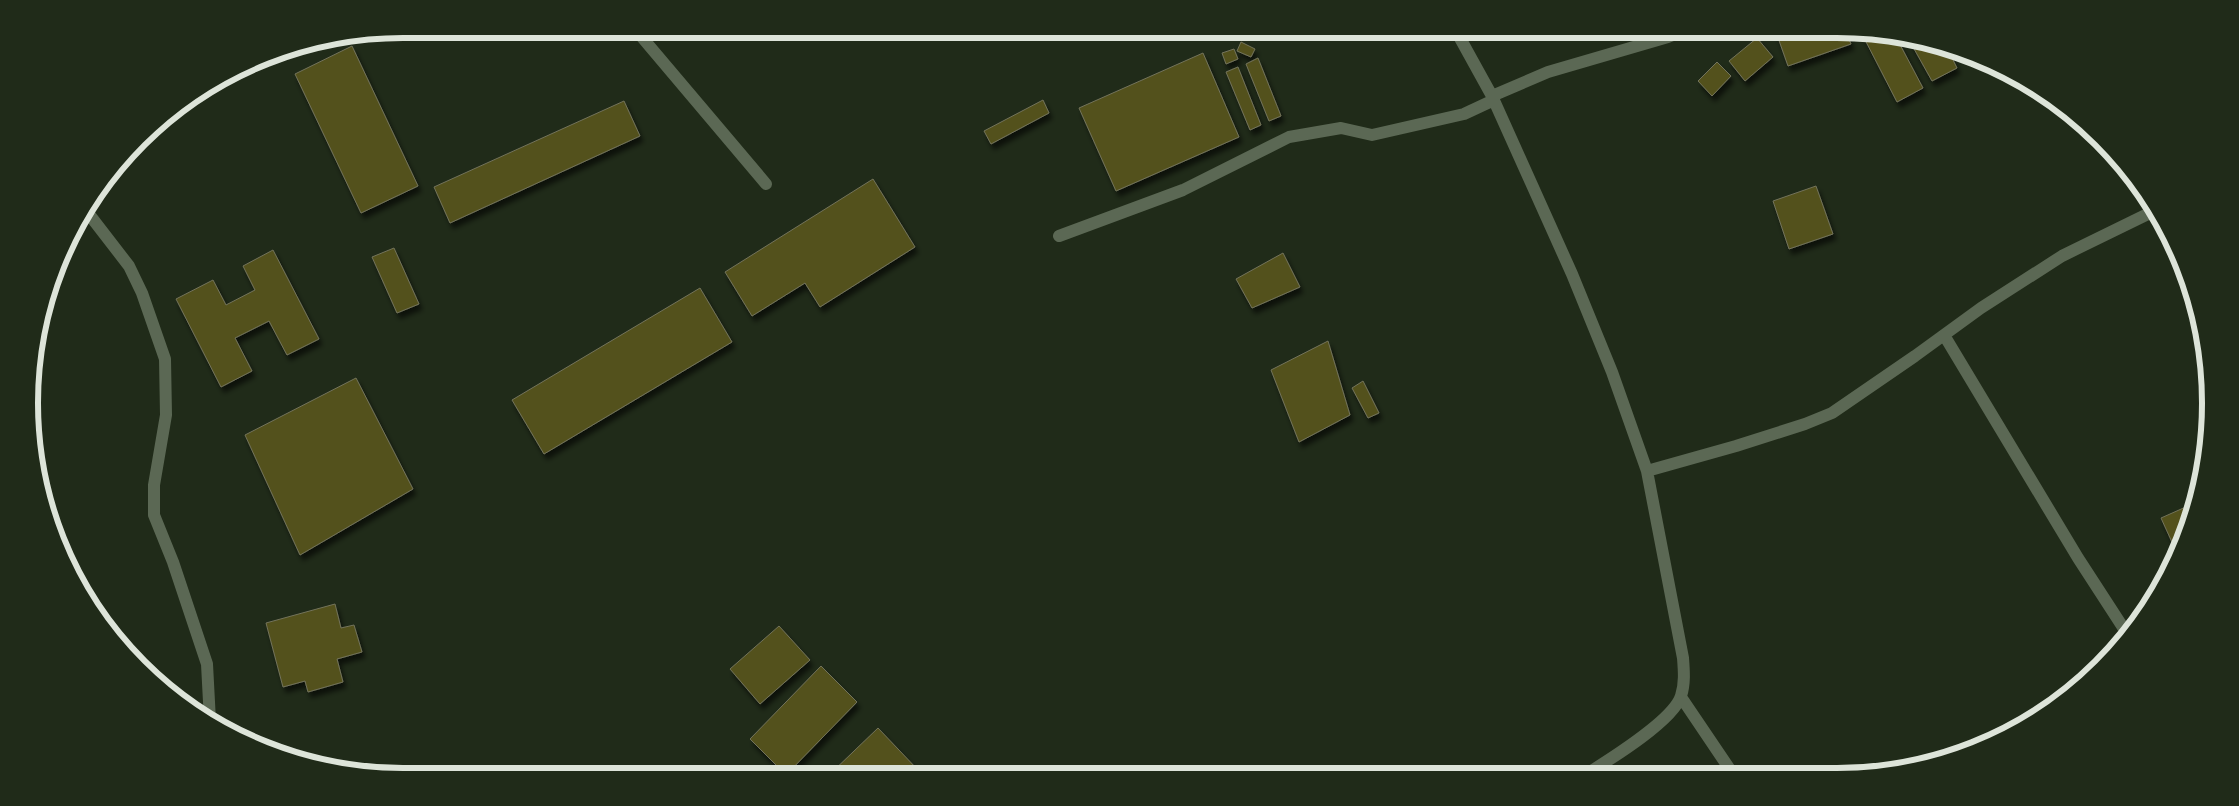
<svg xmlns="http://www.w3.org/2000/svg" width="2239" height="806" font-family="'Nunito Sans',sans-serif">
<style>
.building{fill:#53511b;stroke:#73735b;filter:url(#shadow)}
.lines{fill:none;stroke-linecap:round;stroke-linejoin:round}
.lane{stroke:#5b6854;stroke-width:12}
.street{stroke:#5b6854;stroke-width:12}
.rim{fill:none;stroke:#dde4d9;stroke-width:6}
</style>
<defs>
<filter id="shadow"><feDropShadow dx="3" dy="5.5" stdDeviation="2.5" flood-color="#0009"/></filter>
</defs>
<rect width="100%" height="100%" fill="#202b19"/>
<!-- building -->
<path class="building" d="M 1775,29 L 1845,30 L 1851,44 L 1788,66 Z
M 1861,32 L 1896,37 L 1923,88 L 1897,102 Z
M 1757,38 L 1773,57 L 1745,81 L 1729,61 Z
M 1908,38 L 1933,41 L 1946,46 L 1957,68 L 1932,81 Z
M 1241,42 L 1255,49 L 1251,57 L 1237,51 Z
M 352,46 L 418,186 L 361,213 L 295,74 Z
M 1234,49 L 1238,59 L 1226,64 L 1222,53 Z
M 1203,53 L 1239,137 L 1116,191 L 1079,108 Z
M 1258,58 L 1281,116 L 1269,121 L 1246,64 Z
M 1717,62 L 1731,76 L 1712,96 L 1698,81 Z
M 1238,67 L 1261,125 L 1250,130 L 1226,72 Z
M 1043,100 L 1049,113 L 991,144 L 984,131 Z
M 624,101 L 640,136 L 450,223 L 434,187 Z
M 873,179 L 915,247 L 820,307 L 805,283 L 752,316 L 725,272 Z
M 1816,186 L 1833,234 L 1789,249 L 1773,201 Z
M 394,248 L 419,304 L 397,313 L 372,257 Z
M 273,250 L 319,339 L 287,355 L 269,321 L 235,338 L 252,371 L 221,387 L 176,299 L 213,280 L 226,305 L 255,290 L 243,266 Z
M 1283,253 L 1300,287 L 1252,308 L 1236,279 Z
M 700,288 L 732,342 L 544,454 L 512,400 Z
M 1328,341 L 1350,415 L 1299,442 L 1271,370 Z
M 356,378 L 413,489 L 300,555 L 245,435 Z
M 1363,381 L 1379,413 L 1368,418 L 1352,388 Z
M 2197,502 L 2176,551 L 2161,518 Z
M 335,604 L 341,628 L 354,625 L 362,652 L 337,659 L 343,682 L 308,692 L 305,681 L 283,687 L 266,623 Z
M 779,626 L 810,660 L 760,704 L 730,669 Z
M 821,666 L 857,702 L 786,775 L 750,739 Z
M 878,728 L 918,770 L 911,776 L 828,776 Z"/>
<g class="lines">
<!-- lane -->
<path class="lane" d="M 635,29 L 766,184"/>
<!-- street -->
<path class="street" d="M 1455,29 L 1492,96 L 1572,274 L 1612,372 L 1647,471 L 1683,658 C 1684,671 1685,684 1681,696 C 1673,721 1609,760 1585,775
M 1492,96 L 1548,72 L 1668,37 L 1687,29
M 85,209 L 129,266 L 142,293 L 165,359 L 166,415 L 154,485 L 154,515 L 173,562 L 207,664 L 210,721
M 1059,236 L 1183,190 L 1289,137 L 1341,128 L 1372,135 L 1464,114 L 1494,100
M 1944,335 L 2078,558 L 2126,632
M 1647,471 L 1736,446 L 1805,424 L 1832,413 L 1915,356 L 1981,308 L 2062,256 L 2156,210
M 1681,697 L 1733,774"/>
</g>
<!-- crop -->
<path d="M0 0H2239V806H0ZM403 38H1837A365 365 0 0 1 2202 403V403A365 365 0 0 1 1837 768H403A365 365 0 0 1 38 403V403A365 365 0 0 1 403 38Z" fill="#202b19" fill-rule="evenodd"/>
<path class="rim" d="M403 38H1837A365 365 0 0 1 2202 403V403A365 365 0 0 1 1837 768H403A365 365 0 0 1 38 403V403A365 365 0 0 1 403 38Z"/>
</svg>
